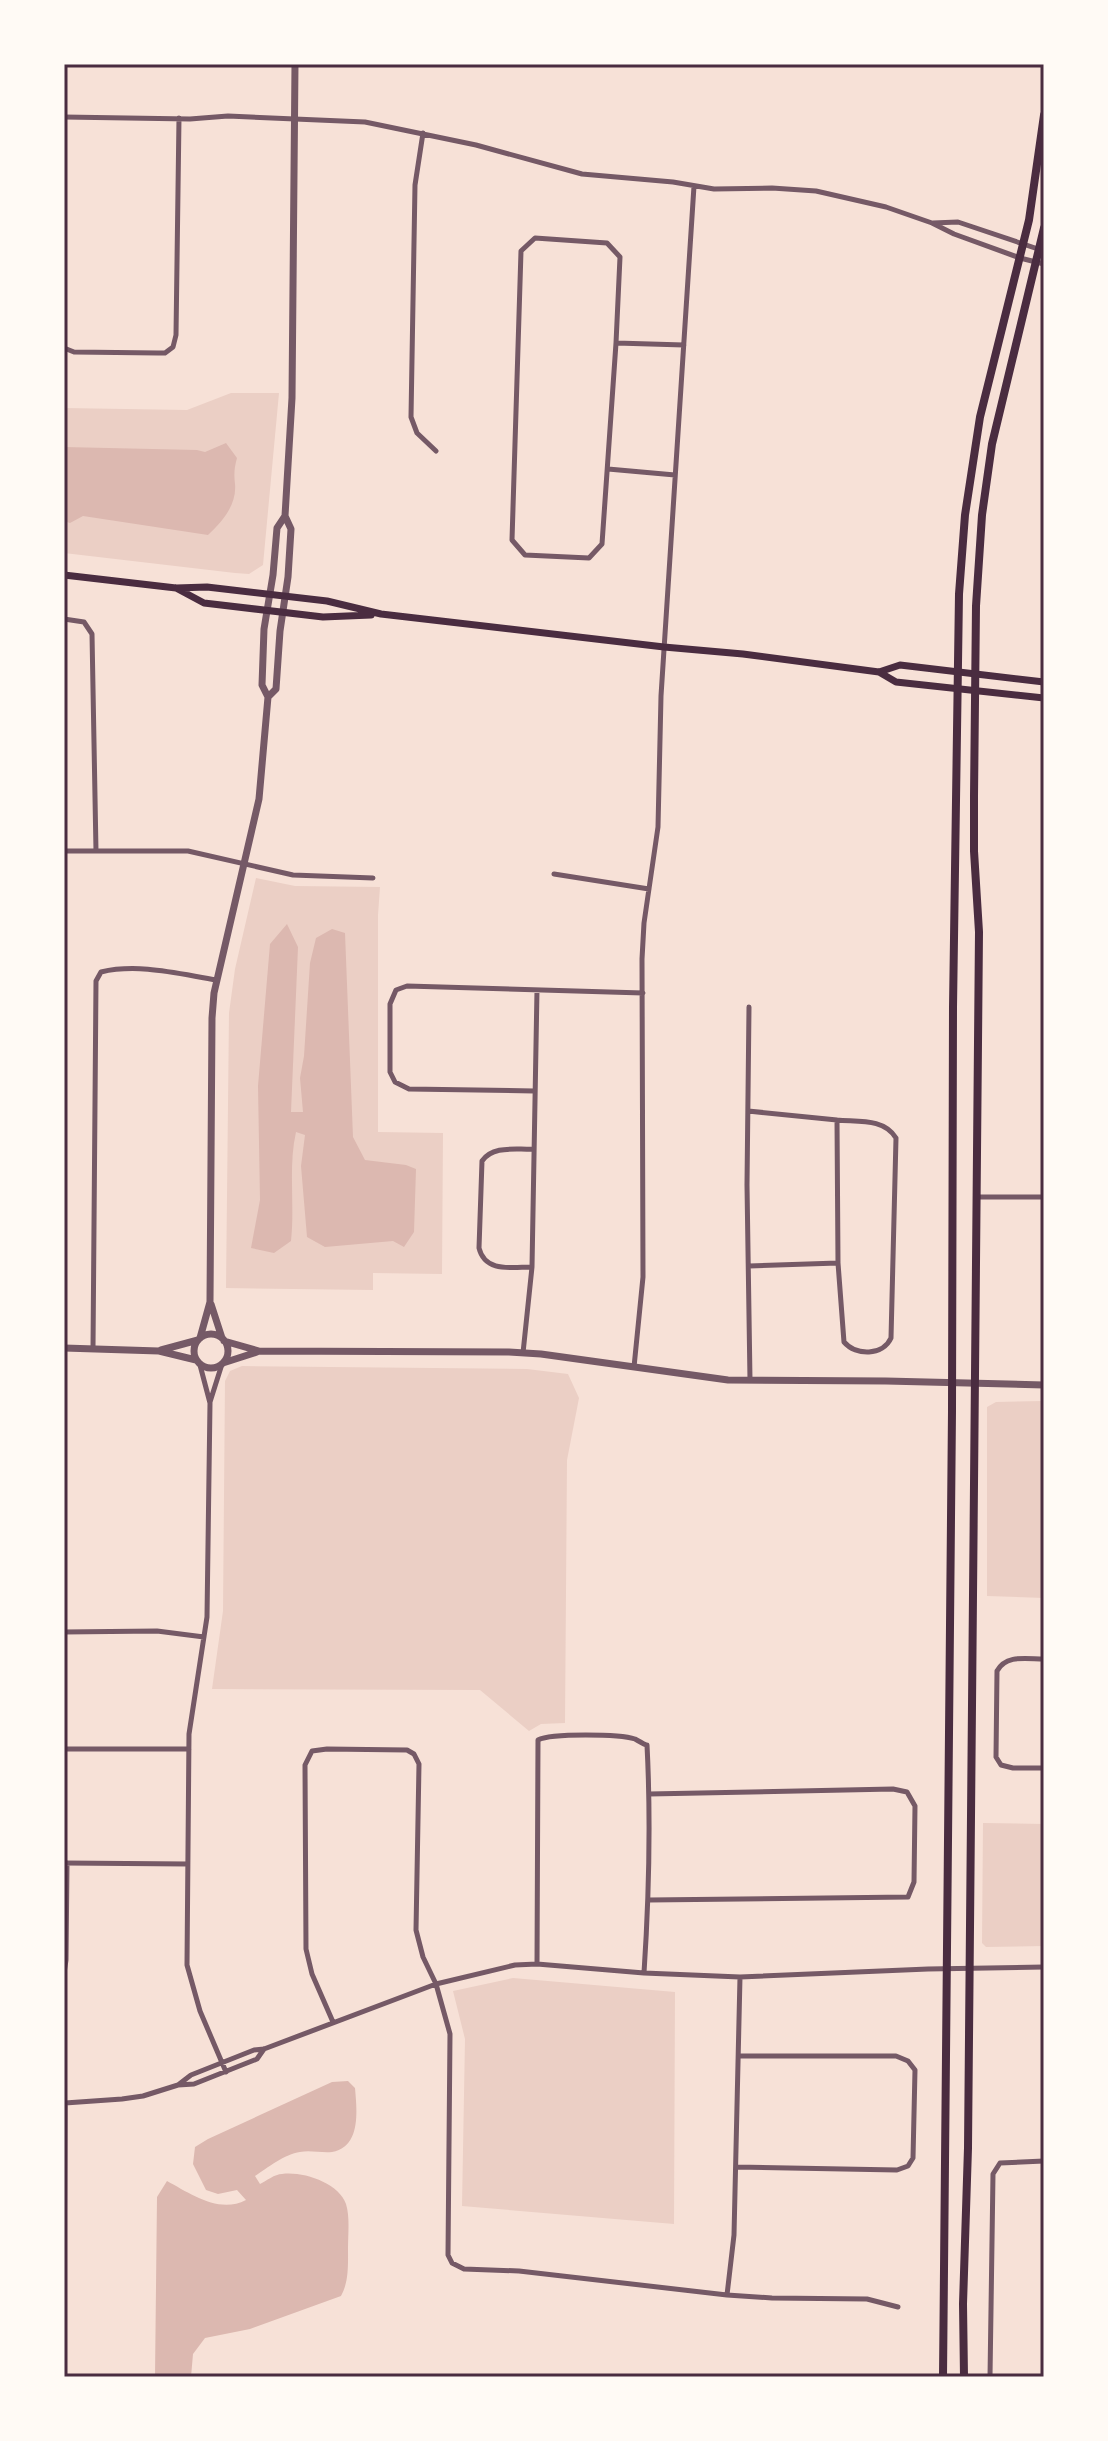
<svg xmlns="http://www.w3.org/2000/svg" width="1108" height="2441" font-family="'IBM Plex Sans',sans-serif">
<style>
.green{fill:#ebcfc5}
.water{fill:#dcb8b0}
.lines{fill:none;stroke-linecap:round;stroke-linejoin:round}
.minor{stroke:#755966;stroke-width:5}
.tertiary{stroke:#755966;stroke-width:7}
.secondary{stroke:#4a2c40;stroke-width:7}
.primary{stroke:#4a2c40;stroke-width:8}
.neatline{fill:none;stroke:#4a2c40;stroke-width:3}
</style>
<rect width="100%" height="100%" fill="#f7e1d7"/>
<!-- green -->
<path class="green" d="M 231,393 L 279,393 L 263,565 L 249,574 L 235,573 L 64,553 L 64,408 L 187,410 Z
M 256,878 L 295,886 L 380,887 L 378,915 L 378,1132 L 443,1133 L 442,1274 L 373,1273 L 373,1290 L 226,1288 L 229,1013 L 235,969 Z
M 242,1366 L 527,1369 L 568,1374 L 579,1398 L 567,1460 L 565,1723 L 541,1724 L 529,1731 L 480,1690 L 212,1689 L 223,1611 L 225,1381 L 230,1371 Z
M 1044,1401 L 1044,1598 L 987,1596 L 987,1407 L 996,1402 Z
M 983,1823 L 1044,1824 L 1044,1946 L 986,1947 L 982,1943 Z
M 513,1978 L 675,1992 L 674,2224 L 462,2206 L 465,2039 L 453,1991 Z"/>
<!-- water -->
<path class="water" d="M 226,443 L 237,458 C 234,469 234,474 235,484 C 237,505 222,522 208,535 L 83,516 L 70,523 L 64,521 L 64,447 L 197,450 L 205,452 Z
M 287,924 L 298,947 L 291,1112 L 303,1112 L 300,1078 L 304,1056 L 310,963 L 316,938 L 332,929 L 345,933 L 353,1137 L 365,1160 L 406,1165 L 416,1169 L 414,1232 L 404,1247 L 393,1241 L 325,1247 L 307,1237 L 301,1166 L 305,1135 L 296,1132 C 288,1168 295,1204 291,1241 L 274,1253 L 251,1248 L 260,1200 L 258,1086 L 270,944 Z
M 348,2081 L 355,2088 C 357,2111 361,2147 332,2152 C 321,2153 310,2150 300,2152 C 285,2154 267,2168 255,2176 L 260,2184 C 266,2181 275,2174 282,2174 C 303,2171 339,2183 346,2204 C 350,2217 348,2234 348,2248 C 348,2264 349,2282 341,2296 L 250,2329 L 205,2338 L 193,2354 L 191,2377 L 155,2377 L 157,2197 L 167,2181 C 191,2194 219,2214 246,2200 L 237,2190 L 218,2194 L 206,2190 L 193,2164 L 195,2147 L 208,2139 L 332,2082 Z"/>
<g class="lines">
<!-- minor -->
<path class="minor" d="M 64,117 L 190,119 L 228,116 L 365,122 L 476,145 L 582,174 L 673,182 L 714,189 L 772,188 L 816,191 L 886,207 L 932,223 L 954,234 L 1020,258 L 1044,264
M 423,133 L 415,185 L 411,417 L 417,433 L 436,451
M 933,223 L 958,222 L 1044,251
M 616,343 L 602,544 L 589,558 L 525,555 L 512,540 L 521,251 L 535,238 L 607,243 L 620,257 L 616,343 L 684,345
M 64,348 L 74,352 L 158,353 L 165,353 L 173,347 L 176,335 L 179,118
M 608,469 L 675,475
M 64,619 L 84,622 L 92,634 L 96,851
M 64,851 L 188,851 L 293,875 L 373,878
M 554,874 L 649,889
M 749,1007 L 747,1185 L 750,1380
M 534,1091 L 409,1089 L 395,1082 L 390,1072 L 390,1004 L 396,990 L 407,986 L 643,993
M 748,1111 L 837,1120
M 977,1197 L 1044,1197
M 749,1266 L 838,1263 L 844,1342 C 856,1356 883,1356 891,1338 L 896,1138 C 884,1118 858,1122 837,1120 L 838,1263
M 532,1267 C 512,1267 485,1273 479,1248 L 482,1161 C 493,1145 516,1150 533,1149
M 93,1349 L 96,981 L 101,972 C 139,963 179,974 217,980
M 523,1353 L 532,1267 L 537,990
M 200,1365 L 210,1403 L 207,1617 L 189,1734 L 187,1965 L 200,2011 L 226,2072
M 634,1367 L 643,1277 L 642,959 L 644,923 L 658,827 L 661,696 L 694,186
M 210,1402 L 222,1364
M 64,1632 L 157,1631 L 204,1637
M 1044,1659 C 1027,1659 1006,1654 997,1671 L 996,1757 L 1001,1765 L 1013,1768 L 1044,1768
M 64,1749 L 189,1749
M 64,1863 L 188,1864
M 649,1900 L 908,1897 L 914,1882 L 915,1806 L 907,1792 L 893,1789 L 649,1794
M 537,1964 L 538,1740 C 551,1733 620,1734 635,1739 C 637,1740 645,1745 647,1745 C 651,1822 649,1897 644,1973
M 64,1973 L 66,1960 L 67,1863
M 333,2022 L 312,1974 L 306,1949 L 305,1765 L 312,1751 L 327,1749 L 407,1750 L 414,1754 L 419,1764 L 416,1930 L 423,1957 L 436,1984 L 450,2034 L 448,2255 L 452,2263 L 464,2269 L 519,2271 L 727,2295 L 772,2298 L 867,2299 L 898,2307
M 178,2085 L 191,2075 L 254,2050 L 264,2049 L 436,1984 L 515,1965 L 537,1964 L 644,1973 L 740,1977 L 928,1969 L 1044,1967
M 65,2103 L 122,2099 L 143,2096 L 178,2085 L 194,2084 L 257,2059 L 264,2049
M 736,2167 L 897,2170 L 908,2166 L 913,2158 L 915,2070 L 908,2061 L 896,2056 L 740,2056
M 727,2295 L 734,2235 L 740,1977
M 64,2326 L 65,2103
M 990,2377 L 993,2174 L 1000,2163 L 1044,2161"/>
<!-- tertiary -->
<path class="tertiary" d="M 268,697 L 276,689 L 280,631 L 288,577 L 291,529 L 285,516
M 211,1304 L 222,1338
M194 1351a17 17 0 1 1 34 0a17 17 0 1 1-34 0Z
M 200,1338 L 210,1302 L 212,1018 L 214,993 L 259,799 L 268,697 L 262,685 L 264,629 L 273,575 L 277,528 L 285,516 L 292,398 L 295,64
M 224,1341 L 259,1351 L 509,1352 L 541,1354 L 728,1380 L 886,1381 L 1044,1385
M 64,1348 L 159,1351 L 196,1360
M 161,1350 L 198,1340
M 223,1363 L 257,1352"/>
<!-- secondary -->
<path class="secondary" d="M 64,575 L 176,588 L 207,587 L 327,601 L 381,614 L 664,647 L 743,654 L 879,672 L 900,665 L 1044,682
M 176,588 L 204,603 L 323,617 L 371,615
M 879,672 L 896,682 L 1044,698"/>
<!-- primary -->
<path class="primary" d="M 943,2377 L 952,1411 L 953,1007 L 959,594 L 965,515 L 980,417 L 1029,220 L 1044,115
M 964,2377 L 963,2304 L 968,2148 L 979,932 L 974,851 L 974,796 L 976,606 L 982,515 L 992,444 L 1044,228"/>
</g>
<!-- border -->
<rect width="1108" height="2441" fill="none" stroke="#fffaf5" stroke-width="132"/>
<rect x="66" y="66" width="976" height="2309" class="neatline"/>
</svg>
